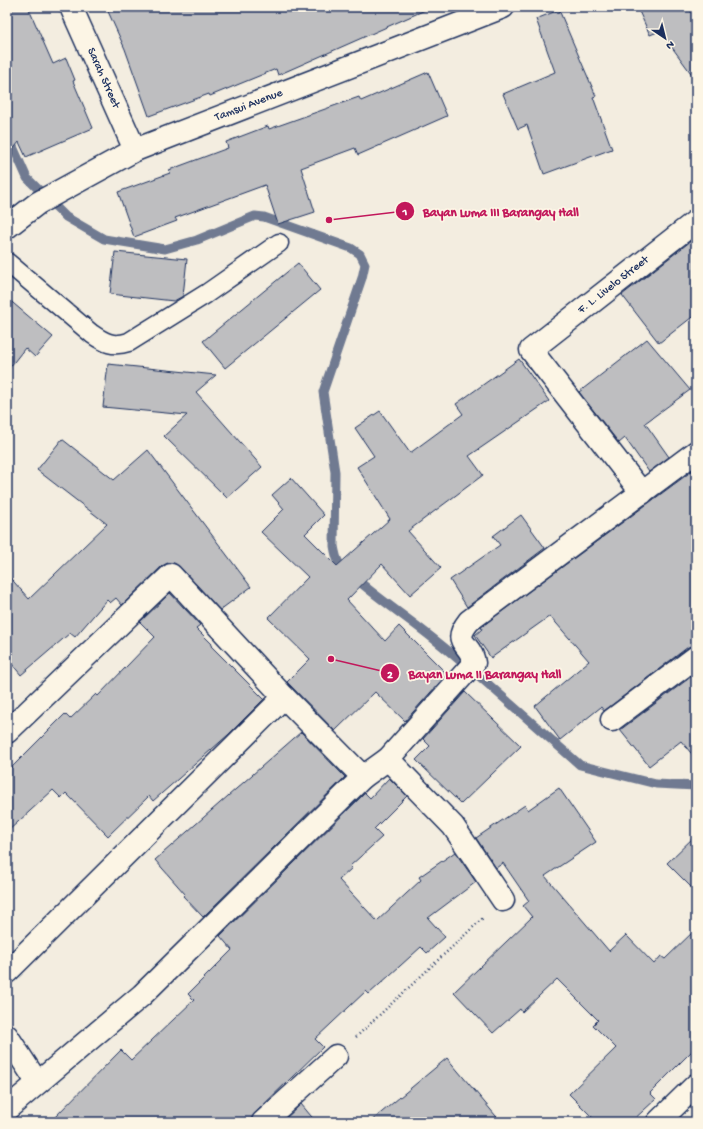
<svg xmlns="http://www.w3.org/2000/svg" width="703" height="1129" font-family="'Gochi Hand',sans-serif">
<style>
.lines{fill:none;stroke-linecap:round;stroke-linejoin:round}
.stream{stroke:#707a91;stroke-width:9}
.building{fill:#bebec0;stroke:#1b2f5e}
.service-casing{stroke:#1b2f5e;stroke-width:21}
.minor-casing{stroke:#1b2f5e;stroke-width:25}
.tertiary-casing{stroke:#1b2f5e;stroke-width:25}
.path{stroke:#1b2f5e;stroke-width:2.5;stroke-dasharray:1 3;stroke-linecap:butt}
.service{stroke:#fcf5e5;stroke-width:18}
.minor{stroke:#fcf5e5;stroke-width:22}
.tertiary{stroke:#fcf5e5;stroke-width:22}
.labels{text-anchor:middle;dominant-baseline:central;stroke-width:3.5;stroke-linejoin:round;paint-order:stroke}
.street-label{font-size:12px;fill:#1b2f5e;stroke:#fcf5e5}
.leader{fill:none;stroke:#c2185b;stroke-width:1.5}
.callout-dot{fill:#c2185b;stroke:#fcf5e5;stroke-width:1.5}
.mark-label{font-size:12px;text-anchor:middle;font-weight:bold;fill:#fff}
.callout-label{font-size:13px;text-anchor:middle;font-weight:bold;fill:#c2185b;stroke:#fcf5e5;stroke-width:3.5;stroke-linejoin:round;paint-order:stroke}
</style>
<rect width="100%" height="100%" fill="#f3ede0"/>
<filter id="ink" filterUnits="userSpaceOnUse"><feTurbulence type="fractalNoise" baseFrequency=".025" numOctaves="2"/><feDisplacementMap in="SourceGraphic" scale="8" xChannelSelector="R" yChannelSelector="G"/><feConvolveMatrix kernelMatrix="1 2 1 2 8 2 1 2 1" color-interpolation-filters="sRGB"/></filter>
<g filter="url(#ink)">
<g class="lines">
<!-- stream -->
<path class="stream" d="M 7,133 L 27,178 L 66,217 L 104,239 L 165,249 L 197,240 L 255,216 L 264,217 L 351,248 L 360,254 L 365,264 L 362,278 L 323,392 L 335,472 L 334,546 C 335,552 336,558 339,563 C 346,573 358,580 367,588 C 397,612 430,634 459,660
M 479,676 L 580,765 L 656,784 L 696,786"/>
</g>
<!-- building -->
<path class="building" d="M 7,7 L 28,7 L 53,64 L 66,58 L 75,80 L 73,81 L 93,128 L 26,157 L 19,142 L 7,157 Z
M 106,7 L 432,7 L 278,75 L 276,69 L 210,96 L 209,94 L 149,116 L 125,49 Z
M 637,7 L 696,7 L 696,15 L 694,16 L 696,22 L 696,80 L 660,31 L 650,35 Z
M 559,10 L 596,96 L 593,97 L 612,149 L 544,174 L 527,125 L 518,129 L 503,94 L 555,72 L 536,19 Z
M 428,72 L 447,116 L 358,155 L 355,148 L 301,168 L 315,212 L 278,224 L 265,185 L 175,218 L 177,221 L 134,237 L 118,192 L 170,173 L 169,170 L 228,148 L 226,142 L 268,126 L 269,129 L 359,97 L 361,101 Z
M 696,237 L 696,314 L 659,343 L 622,295 Z
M 115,252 L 187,259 L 183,296 L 174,301 L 110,294 Z
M 298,263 L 320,290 L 225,368 L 203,341 Z
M 7,298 L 53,337 L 35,357 L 25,348 L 7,371 Z
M 647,339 L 690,390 L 645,423 L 669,457 L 649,472 L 625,438 L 619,443 L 579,392 Z
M 519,359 L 549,401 L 469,456 L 483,475 L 408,531 L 441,568 L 410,595 L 382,564 L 347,600 L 385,641 L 399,626 L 447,674 L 405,721 L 375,692 L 335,731 L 287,682 L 310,659 L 268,618 L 308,577 L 261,532 L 284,509 L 272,495 L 291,478 L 324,515 L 305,534 L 337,566 L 390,519 L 357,467 L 374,456 L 355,428 L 380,411 L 410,453 L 463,414 L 456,404 Z
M 108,364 L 216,375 L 196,392 L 262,467 L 227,498 L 164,436 L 187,415 L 103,407 Z
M 62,439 L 114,480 L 148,450 L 251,587 L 220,610 L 180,567 L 174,563 L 168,563 L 162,566 L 122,605 L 116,598 L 110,603 L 107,600 L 75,637 L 70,633 L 21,675 L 7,658 L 7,574 L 29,599 L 107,524 L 37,470 Z
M 696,468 L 696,645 L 688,647 L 604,711 L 601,707 L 560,740 L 535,706 L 589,661 L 550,616 L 491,658 L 475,635 L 482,629 L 481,627 Z
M 521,515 L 545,548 L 467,607 L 450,580 L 500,545 L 493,536 Z
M 170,593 L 200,625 L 196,628 L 212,644 L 211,646 L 264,699 L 228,735 L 153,801 L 149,796 L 108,836 L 66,793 L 61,798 L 53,790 L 7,832 L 7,772 L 65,714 L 70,719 L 96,694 L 98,696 L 155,637 L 140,622 Z
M 696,673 L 696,759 L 681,741 L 649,766 L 620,730 Z
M 465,692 L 521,746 L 461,804 L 416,760 L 430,746 L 423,739 Z
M 301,732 L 345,777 L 203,917 L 183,896 L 185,894 L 155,860 Z
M 389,778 L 407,796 L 374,829 L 382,837 L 350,866 L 352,868 L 339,880 L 377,921 L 421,880 L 419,877 L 455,852 L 476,882 L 428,918 L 445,937 L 427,953 L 421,947 L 369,994 L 366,991 L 315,1039 L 323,1047 L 255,1113 L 251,1122 L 50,1122 L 121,1050 L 131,1060 L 194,1000 L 188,994 L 232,950 L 220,936 L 365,793 L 370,798 Z
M 559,788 L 596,842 L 545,876 L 609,951 L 626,935 L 654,964 L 661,956 L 665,959 L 696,929 L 696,1047 L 650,1093 L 656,1099 L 631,1122 L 597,1122 L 569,1094 L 616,1048 L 593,1025 L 598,1020 L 557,979 L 522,1012 L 520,1009 L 493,1033 L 454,992 L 532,917 L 523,906 L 529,901 L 503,863 L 496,868 L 476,838 L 525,805 L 528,810 Z
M 696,835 L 696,892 L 667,863 Z
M 447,1058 L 501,1122 L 370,1122 Z
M 301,1104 L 316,1122 L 282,1122 Z"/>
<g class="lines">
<defs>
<path id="service" d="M 7,262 L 92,334 C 105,343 113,347 129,342 L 206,294 L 279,243"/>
<g id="minor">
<path id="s1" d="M 71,7 L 135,150"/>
<path id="s2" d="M 642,493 L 531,350 L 696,221"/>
<path d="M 284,697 L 363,777"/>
<path d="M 612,720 L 696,657"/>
<path d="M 7,732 L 171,575 L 284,697 L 7,972"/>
<path d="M 388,759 L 453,826 L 503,900"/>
<path d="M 7,1036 L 37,1082"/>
<path d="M 7,1109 L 142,995 L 363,777 L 388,759 L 474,663 C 472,642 450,645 469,621 L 696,452"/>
<path d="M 263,1122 L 336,1056"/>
<path d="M 658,1122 L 696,1085"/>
</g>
<g id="tertiary">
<path id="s3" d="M 7,227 L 38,203 L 135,150 L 503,7"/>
</g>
</defs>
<!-- service casing -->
<use href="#service" class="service-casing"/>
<!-- minor casing -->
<use href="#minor" class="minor-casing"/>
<!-- tertiary casing -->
<use href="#tertiary" class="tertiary-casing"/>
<!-- path -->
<path class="path" d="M 356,1037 L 483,918"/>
<!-- service -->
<use href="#service" class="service"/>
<!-- minor -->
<use href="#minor" class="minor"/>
<!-- tertiary -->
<use href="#tertiary" class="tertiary"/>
</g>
</g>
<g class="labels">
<!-- street labels -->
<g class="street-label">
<text stroke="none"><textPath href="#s1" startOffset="78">Sarah Street</textPath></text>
<text stroke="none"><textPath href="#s3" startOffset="272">Tamsui Avenue</textPath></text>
<text stroke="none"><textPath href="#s2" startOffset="286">F. L. Livelo Street</textPath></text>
</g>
</g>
<!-- callouts -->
<path class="leader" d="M329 220L405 211M331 659L390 673"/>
<g class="callout-dot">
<circle cx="329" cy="220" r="4"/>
<circle cx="331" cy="659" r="4"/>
<circle cx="405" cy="211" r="10"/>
<circle cx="390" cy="673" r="10"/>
</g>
<g class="mark-label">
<text x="405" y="215">1</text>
<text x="390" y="678">2</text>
</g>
<g class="callout-label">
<text x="501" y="216">Bayan Luma III Barangay Hall</text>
<text x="485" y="678">Bayan Luma II Barangay Hall</text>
</g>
<!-- margin -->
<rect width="703" height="1129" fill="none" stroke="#fcf5e5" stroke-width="24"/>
<rect x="12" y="12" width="679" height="1105" fill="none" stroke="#1b2f5e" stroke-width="1.5" filter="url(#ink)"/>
<!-- north arrow -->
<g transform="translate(665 38) rotate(145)" stroke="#fcf5e5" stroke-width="3" paint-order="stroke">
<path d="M0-3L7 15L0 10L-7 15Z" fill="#1b2f5e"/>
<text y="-6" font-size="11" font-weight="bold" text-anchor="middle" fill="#1b2f5e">N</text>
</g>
</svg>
